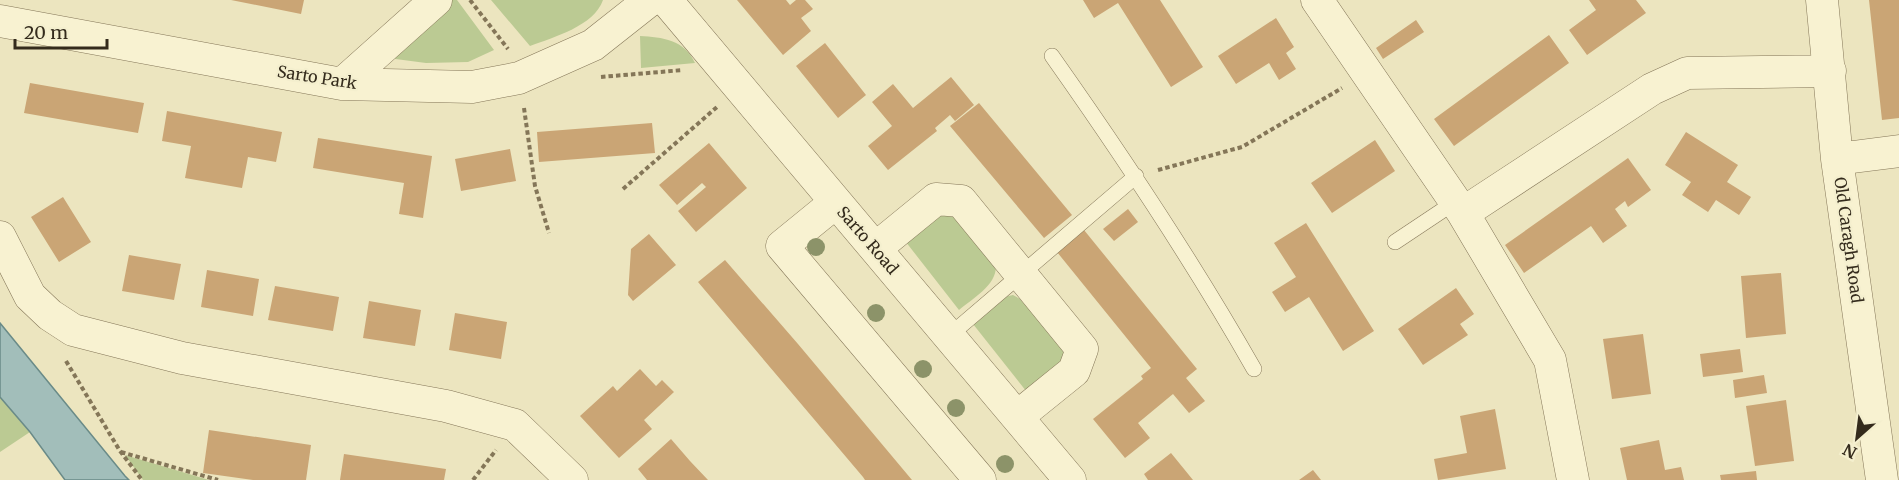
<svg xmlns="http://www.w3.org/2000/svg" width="1899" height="480" font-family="Merriweather,serif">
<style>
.green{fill:#bbca93}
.water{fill:#a2beba;stroke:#6a8b88;stroke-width:1.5}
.building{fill:#caa575}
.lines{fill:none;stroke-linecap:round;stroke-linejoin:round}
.service-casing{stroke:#847658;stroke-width:16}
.minor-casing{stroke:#847658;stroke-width:33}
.path{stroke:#847658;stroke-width:4;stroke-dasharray:4.5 3;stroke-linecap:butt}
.service{stroke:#f8f2d1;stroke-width:15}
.minor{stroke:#f8f2d1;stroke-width:32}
.tree{fill:#8c9369}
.labels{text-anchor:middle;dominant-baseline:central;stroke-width:4.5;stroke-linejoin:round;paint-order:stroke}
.street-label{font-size:16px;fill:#342b1c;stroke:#f4efce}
</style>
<rect width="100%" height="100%" fill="#ece5bf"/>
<!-- green -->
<path class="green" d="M 452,0 L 457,0 L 494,50 L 468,62 L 426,63 L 388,58 Z
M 491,0 L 603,0 C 594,26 554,37 530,46 Z
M 640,36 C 662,37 685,40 695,63 L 641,68 Z
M 933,211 L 949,211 L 996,266 C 996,286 973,298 959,310 L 902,237 Z
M 1013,295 L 1020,299 L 1067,353 L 1067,362 L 1030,396 L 973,324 L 1004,297 Z
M 0,397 L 30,432 L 0,452 Z
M 125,455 L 209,480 L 143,480 Z"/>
<!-- water -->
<path class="water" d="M 0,323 L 125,476 L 129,480 L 65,480 L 30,432 L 0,397 Z"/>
<!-- building -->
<path class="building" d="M 231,0 L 304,0 L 301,14 Z
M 737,0 L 786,0 L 790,5 L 796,0 L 805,0 L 813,9 L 801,18 L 811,31 L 783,55 Z
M 1083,0 L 1160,0 L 1203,67 L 1171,87 L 1118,3 L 1094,18 Z
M 1589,0 L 1636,0 L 1646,13 L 1587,55 L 1569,30 L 1596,10 Z
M 1869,0 L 1899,0 L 1899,118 L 1882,120 Z
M 1276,18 L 1294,47 L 1286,53 L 1296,69 L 1279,80 L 1269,63 L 1236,84 L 1218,56 Z
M 1416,20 L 1424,32 L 1383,59 L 1376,48 Z
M 1549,35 L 1569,63 L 1454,146 L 1434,119 Z
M 825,43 L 866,95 L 838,118 L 796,66 Z
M 951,77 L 974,105 L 955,121 L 950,115 L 935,128 L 937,131 L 888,170 L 868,146 L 892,126 L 872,102 L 893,84 L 913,108 Z
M 30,83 L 144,103 L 138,133 L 24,113 Z
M 979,103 L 1072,215 L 1044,238 L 950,126 Z
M 167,111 L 282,132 L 276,162 L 248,157 L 242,188 L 185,178 L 191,146 L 162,141 Z
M 652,123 L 655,153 L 539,162 L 537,132 Z
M 1686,132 L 1738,165 L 1727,182 L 1751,197 L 1739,215 L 1716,200 L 1708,212 L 1682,195 L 1691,182 L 1665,165 Z
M 318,138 L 432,156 L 423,218 L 399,214 L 404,183 L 313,168 Z
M 1375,140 L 1395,171 L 1332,213 L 1311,183 Z
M 709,143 L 747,188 L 696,232 L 678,211 L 706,187 L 702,183 L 677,205 L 659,185 Z
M 510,149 L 516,181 L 461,191 L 455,159 Z
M 1628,158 L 1651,190 L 1628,207 L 1625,201 L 1615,209 L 1627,226 L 1603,243 L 1591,226 L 1524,273 L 1505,245 Z
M 63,197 L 91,242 L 59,262 L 31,217 Z
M 1128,209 L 1138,222 L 1114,241 L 1103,229 Z
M 1306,223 L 1374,331 L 1343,351 L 1309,297 L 1285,312 L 1272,292 L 1296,277 L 1274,243 Z
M 1084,230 L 1197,369 L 1186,378 L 1205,401 L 1189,413 L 1173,394 L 1138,423 L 1150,438 L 1125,458 L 1093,419 L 1143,379 L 1141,376 L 1151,368 L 1057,252 Z
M 649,234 L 676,265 L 633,301 L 628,295 L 631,249 Z
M 129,255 L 181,264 L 174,300 L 122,291 Z
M 725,260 L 798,344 L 912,480 L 865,480 L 863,477 L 698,282 Z
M 207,270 L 259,279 L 253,316 L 201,307 Z
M 1781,273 L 1786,334 L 1746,338 L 1741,276 Z
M 275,286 L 339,297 L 333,331 L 268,320 Z
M 1456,288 L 1474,314 L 1460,324 L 1468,335 L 1423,365 L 1398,329 Z
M 369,301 L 421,310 L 415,346 L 363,338 Z
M 455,313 L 507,322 L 501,359 L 449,350 Z
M 1643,334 L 1651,394 L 1612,399 L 1603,339 Z
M 1740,349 L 1743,372 L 1703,377 L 1700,354 Z
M 640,369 L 656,386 L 662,380 L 674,392 L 644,420 L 652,429 L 619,458 L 580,416 L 613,386 L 617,391 Z
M 1764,375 L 1767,393 L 1735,398 L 1733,380 Z
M 1786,400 L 1794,461 L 1755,466 L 1746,406 Z
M 1495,409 L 1506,469 L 1438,480 L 1434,459 L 1467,453 L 1460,416 Z
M 209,430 L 311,445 L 306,480 L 253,480 L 203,473 Z
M 671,439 L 690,461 L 708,480 L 647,480 L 638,469 Z
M 1659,440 L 1665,470 L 1681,467 L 1684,480 L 1627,480 L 1620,448 Z
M 1171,453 L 1193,480 L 1148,480 L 1144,474 Z
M 344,454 L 446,469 L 444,480 L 340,480 Z
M 1313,470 L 1321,480 L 1299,480 Z
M 1756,471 L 1757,480 L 1721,480 L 1720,475 Z"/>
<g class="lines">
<defs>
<path id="service" d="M 1052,56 C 1124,158 1192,260 1254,369
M 1395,242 L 1455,202
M 950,335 L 1136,176"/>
<path id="minor" d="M 666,0 L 1070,480
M 1317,0 L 1463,213 L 1550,360 L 1573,480
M 1822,0 L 1837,159 L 1882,480
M 0,21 L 342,84 L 472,87 L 519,78 L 593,45 L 650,0
M 342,84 L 436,0
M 1837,159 L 1899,151
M 836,202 L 782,246 L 980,480
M 1463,213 L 1652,89 L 1687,73 L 1830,71
M 0,237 L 30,296 L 50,315 L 73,330 L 182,358 L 446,406 L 515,425 L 572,480
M 876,248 L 936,199 L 961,201 L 1082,349 L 1074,371 L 1017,417"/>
</defs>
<!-- service casing -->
<use href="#service" class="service-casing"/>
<!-- minor casing -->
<use href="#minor" class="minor-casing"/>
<!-- path -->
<path class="path" d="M 470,0 L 508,49
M 601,77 L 683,70
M 524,108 L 535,186 L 549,233
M 1158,170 L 1242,147 L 1342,88
M 623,189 L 717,107
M 66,361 L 120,451 L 142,480
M 121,452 L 218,480
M 473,480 L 496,450"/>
<!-- service -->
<use href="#service" class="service"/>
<!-- minor -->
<use href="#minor" class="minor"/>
</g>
<!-- trees -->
<g class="tree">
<circle cx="816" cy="247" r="9"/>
<circle cx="876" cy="313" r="9"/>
<circle cx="923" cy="369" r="9"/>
<circle cx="956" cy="408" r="9"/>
<circle cx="1005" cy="464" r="9"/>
</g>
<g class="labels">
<!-- street labels -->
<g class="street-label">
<text transform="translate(317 77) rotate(9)">Sarto Park</text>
<text transform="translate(868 240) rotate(49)">Sarto Road</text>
<text transform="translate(1849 240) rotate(82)">Old Caragh Road</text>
</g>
</g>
<!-- north arrow -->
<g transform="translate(1857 438) rotate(208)" stroke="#f4efce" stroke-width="4.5" paint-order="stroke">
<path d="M0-4.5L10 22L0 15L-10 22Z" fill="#342b1c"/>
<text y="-9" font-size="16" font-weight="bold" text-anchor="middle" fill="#342b1c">N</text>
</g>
<!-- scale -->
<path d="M15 39v9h92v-9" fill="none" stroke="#342b1c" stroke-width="3"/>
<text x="24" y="39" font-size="18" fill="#342b1c" stroke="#f4efce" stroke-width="4.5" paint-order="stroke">20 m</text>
</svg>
